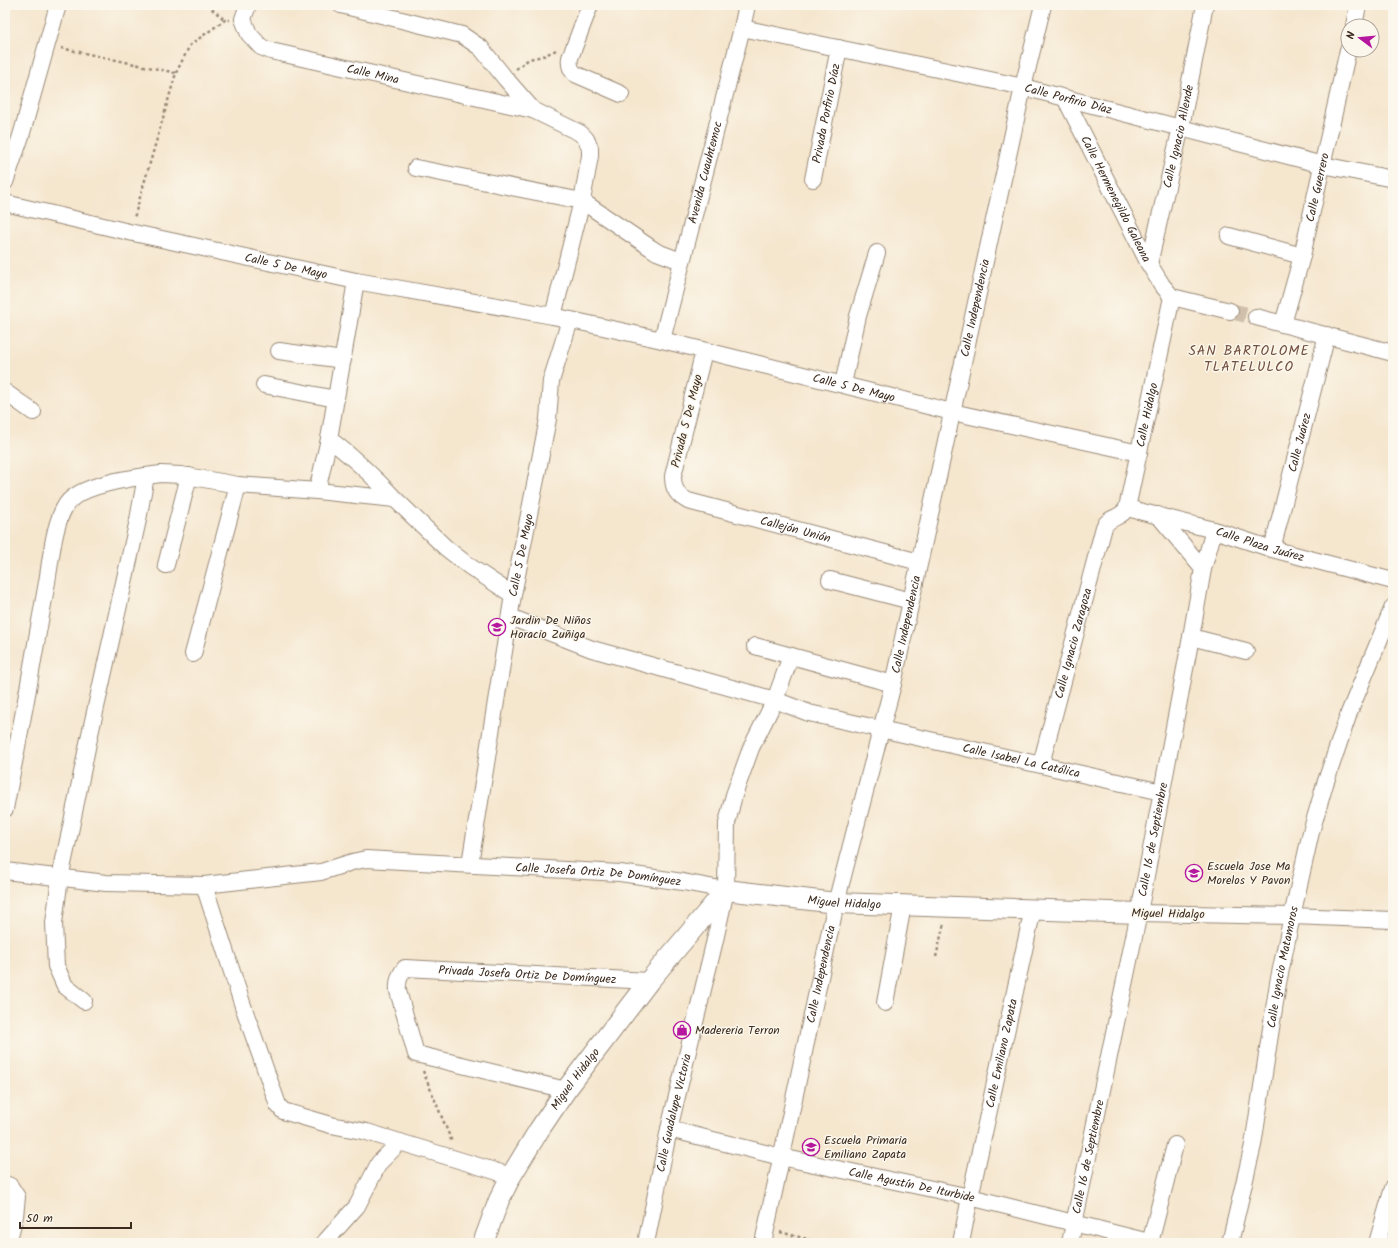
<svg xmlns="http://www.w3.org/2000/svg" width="1398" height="1248" font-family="Kalam,sans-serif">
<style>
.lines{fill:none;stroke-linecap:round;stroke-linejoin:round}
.minor-tunnel{stroke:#d0c0ab;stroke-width:16;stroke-dasharray:16 8;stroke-linecap:butt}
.minor-casing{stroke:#988876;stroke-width:18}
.major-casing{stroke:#988876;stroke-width:22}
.path{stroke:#988876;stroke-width:2.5;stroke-dasharray:3 3;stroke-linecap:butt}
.minor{stroke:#fff;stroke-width:16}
.major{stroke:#fff;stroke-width:20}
.labels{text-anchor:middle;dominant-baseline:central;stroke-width:3;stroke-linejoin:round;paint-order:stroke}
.street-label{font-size:12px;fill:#3b2a1e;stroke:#fbf7ec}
.poi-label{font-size:12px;fill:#3b2a1e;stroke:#fbf7ec;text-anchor:start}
.quarter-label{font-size:14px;letter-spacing:1px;fill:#714f3e;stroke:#fbf7ec}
</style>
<rect width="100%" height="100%" fill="#fbf7ec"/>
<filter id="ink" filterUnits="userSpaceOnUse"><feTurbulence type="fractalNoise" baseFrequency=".025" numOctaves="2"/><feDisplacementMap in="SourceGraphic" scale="8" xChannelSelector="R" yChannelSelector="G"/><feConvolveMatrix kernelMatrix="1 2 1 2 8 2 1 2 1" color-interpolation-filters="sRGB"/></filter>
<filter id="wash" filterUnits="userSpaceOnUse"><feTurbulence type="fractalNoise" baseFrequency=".012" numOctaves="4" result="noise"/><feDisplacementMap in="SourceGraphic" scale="16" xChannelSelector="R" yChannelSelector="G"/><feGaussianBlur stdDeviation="0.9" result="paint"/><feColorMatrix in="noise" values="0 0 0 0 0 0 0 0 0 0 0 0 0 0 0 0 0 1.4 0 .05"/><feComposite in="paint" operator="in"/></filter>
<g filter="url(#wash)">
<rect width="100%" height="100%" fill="#f5e6ce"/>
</g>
<g filter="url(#ink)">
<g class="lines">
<!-- minor-tunnel -->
<path class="minor-tunnel" d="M 1230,311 L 1256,317"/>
<defs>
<g id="minor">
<path id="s1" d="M 248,5 L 243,19 L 249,34 L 261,47 L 271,51 L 533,110"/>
<path d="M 341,5 L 462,35 L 481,48 L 505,78 L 533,110 L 580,133 L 586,139 L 590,148 L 590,156 L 582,201 L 553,316"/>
<path d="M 590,5 L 570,58 C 569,65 570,69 575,74 L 621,94"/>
<path d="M 1354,26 L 1358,5"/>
<path id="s2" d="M 742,28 L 1023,87 L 1323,165 L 1393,179"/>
<path id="s3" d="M 1065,98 L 1149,264 L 1162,285 L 1172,297"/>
<path d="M 416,168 L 582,201 L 648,246 L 657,252 L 681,261"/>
<path id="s4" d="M 813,179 L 839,48"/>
<path d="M 5,182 L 21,136 L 58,5"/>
<path id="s5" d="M 5,203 L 129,232 L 356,281 L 553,316 L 662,340 L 952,412 L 1139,453"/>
<path d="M 1229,236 L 1302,256"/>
<path id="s6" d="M 1149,264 L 1181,127 L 1205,5"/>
<path d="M 1172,297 L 1230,311"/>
<path d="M 1256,317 L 1393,353"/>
<path id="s7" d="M 1283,324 L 1302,256 L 1348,50"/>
<path id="s8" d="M 662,340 L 742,28 L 747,5"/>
<path d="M 279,351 L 343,360"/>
<path id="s9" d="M 704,351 L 673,476 C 673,489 677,495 688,501 L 919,562"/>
<path d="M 843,384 L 858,316 L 877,253"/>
<path d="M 264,385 L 336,399"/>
<path d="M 5,392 L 33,412"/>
<path d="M 329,439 C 353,457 374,477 395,499"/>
<path d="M 317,491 L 329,439 L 356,281"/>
<path id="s10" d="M 1127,508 L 1214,530 L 1272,549 L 1393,581"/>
<path d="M 1158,515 L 1203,569"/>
<path id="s11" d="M 1272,549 L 1327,335"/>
<path d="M 166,565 L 189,476"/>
<path d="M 830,580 L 911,601"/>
<path id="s12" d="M 510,617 L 592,649 L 775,700 L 809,713 L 1162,792"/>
<path d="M 1191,637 L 1246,651"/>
<path d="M 755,646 L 893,684"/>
<path d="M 193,654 L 238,485"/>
<path id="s13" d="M 1041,764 L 1104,527 C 1109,516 1121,519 1127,508 L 1172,297"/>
<path d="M 5,809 C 14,761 24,714 32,666 C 37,638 42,610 47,582 C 51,559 54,518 69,501 C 84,485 125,479 146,476"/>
<path id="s14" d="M 470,864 L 513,595 L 548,419 L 551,381 L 570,320"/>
<path id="s15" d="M 5,871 L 106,883 L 204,885 L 321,872 L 352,862 L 366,859 L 620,873 L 683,882 L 726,890"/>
<path d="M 204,885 L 243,1006 L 278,1105 L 283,1111 L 331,1125 L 367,1132 L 511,1176"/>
<path d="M 1139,913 L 1292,916 L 1393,920"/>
<path d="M 84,1001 L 65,986 L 56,966 L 54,923 L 60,878 L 71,827 L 88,743 L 138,520 L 146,476 L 161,474 L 181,475 L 238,485 L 317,491 L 395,499 L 446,548 L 469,566 L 513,595"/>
<path d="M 885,1003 L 903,905"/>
<path id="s16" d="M 566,1090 L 416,1054 L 398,991 C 397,982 399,975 405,968 L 649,981"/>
<path id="s17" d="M 669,1129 L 781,1157 L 970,1197 L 1153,1243"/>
<path d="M 5,1184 L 10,1186 L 17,1197 L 15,1216 L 8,1243"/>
<path d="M 324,1243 L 357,1206 L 379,1163 L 400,1142"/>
<path id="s18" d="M 646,1243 L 669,1129 L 715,940 L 726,890 L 727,823 L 734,795 L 751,748 L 775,700 L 791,656"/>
<path id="s19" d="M 763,1243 L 836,903 L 893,684 L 1023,87 L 1043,5"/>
<path id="s20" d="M 961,1243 L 970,1197 L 1033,909"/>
<path id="s21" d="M 1070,1243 L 1139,913 L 1191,637 L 1203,569 L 1214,530"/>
<path d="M 1150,1243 L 1175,1145"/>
<path id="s22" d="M 1230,1243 L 1253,1145 L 1278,983 L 1292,916 L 1311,832 L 1325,784 L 1349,713 L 1393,607"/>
<path d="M 1377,1243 L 1393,1188"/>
</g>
<g id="major">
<path id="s23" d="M 483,1243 L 499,1200 L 511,1176 L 539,1130 L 566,1090 L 649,981 L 726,890 L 836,903 L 1139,913"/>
</g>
</defs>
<!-- minor casing -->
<use href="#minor" class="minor-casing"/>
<!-- major casing -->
<use href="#major" class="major-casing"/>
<!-- path -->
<path class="path" d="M 207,5 L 225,20
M 61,48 L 176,73 L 134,218
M 516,69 L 529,59 L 543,56 L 556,50
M 176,73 L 190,45 L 225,20 L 230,20
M 936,957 L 944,923
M 423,1071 L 452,1142
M 780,1232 L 823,1243"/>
<!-- minor -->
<use href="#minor" class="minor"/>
<!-- major -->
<use href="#major" class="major"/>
</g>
</g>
<!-- icons -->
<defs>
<symbol id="school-ring" viewBox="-11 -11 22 22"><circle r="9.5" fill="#fbf7ec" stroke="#b5179e" stroke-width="1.5"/><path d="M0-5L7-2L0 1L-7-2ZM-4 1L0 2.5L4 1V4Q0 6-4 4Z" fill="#b5179e"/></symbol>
<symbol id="shop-ring" viewBox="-11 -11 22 22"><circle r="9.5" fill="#fbf7ec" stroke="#b5179e" stroke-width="1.5"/><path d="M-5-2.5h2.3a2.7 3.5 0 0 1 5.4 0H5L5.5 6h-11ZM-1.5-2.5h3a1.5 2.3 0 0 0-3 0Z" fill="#b5179e"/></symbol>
</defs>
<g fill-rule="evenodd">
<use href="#school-ring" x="487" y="617" width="20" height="20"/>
<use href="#school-ring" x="1184" y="863" width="20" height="20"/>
<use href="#shop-ring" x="672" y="1020" width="20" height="20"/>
<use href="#school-ring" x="801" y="1137" width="20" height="20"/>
</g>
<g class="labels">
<!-- street labels -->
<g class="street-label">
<text stroke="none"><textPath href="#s1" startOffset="164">Calle Mina</textPath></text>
<text stroke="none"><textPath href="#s2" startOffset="334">Calle Porfirio Díaz</textPath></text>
<text stroke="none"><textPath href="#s4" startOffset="67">Privada Porfirio Díaz</textPath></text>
<text stroke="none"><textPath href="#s6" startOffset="131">Calle Ignacio Allende</textPath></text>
<text stroke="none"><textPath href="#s8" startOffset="173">Avenida Cuauhtemoc</textPath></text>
<text stroke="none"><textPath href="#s7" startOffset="141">Calle Guerrero</textPath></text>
<text stroke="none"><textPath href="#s3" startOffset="113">Calle Hermenegildo Galeana</textPath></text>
<text stroke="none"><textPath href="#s5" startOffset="288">Calle 5 De Mayo</textPath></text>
<text stroke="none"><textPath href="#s19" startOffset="959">Calle Independencia</textPath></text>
<text stroke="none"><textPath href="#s5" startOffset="869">Calle 5 De Mayo</textPath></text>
<text stroke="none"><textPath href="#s13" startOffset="371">Calle Hidalgo</textPath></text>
<text transform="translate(687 421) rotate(-76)">Privada 5 De Mayo</text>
<text stroke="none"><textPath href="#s11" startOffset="110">Calle Juárez</textPath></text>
<text stroke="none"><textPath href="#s9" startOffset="271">Callejón Unión</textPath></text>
<text stroke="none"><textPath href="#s10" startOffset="138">Calle Plaza Juárez</textPath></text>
<text stroke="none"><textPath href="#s14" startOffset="313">Calle 5 De Mayo</textPath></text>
<text stroke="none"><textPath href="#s19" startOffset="635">Calle Independencia</textPath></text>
<text stroke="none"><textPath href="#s13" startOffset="125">Calle Ignacio Zaragoza</textPath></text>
<text stroke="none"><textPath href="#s12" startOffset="532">Calle Isabel La Católica</textPath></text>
<text stroke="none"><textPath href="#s21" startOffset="412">Calle 16 de Septiembre</textPath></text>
<text stroke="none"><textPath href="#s15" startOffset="597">Calle Josefa Ortiz De Domínguez</textPath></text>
<text stroke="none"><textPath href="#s23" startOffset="550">Miguel Hidalgo</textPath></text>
<text transform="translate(1168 914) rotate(1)">Miguel Hidalgo</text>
<text stroke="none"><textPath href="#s22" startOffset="281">Calle Ignacio Matamoros</textPath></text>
<text stroke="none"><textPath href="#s19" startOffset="275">Calle Independencia</textPath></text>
<text stroke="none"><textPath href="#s16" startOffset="367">Privada Josefa Ortiz De Domínguez</textPath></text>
<text stroke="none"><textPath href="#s20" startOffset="194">Calle Emiliano Zapata</textPath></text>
<text stroke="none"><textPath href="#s23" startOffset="189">Miguel Hidalgo</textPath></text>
<text stroke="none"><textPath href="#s18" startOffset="133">Calle Guadalupe Victoria</textPath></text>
<text stroke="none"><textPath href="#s21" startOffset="88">Calle 16 de Septiembre</textPath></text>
<text stroke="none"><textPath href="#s17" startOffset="249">Calle Agustín De Iturbide</textPath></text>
</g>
<!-- poi labels -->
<g class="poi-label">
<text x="510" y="620">Jardin De Niños<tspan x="510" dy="14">Horacio Zuñiga</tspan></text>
<text x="1207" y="866">Escuela Jose Ma<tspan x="1207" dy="14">Morelos Y Pavon</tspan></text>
<text x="695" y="1030">Madereria Terron</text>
<text x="824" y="1140">Escuela Primaria<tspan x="824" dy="14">Emiliano Zapata</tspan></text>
</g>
<!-- quarter labels -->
<g class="quarter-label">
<text x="1249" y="351">SAN BARTOLOME<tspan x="1249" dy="16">TLATELULCO</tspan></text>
</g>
</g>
<!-- margin -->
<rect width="1398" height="1248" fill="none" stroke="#fbf7ec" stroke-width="20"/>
<!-- north arrow -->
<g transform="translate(1360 38) rotate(286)"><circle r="19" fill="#fbf7ec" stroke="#aea59a"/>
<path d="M0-3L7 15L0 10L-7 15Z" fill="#b5179e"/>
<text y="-6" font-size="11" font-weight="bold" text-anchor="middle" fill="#3b2a1e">N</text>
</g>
<!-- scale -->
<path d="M20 1222v6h111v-6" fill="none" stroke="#3b2a1e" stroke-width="2"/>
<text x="26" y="1222" font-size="12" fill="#3b2a1e" stroke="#fbf7ec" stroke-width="3" paint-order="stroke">50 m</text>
</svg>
